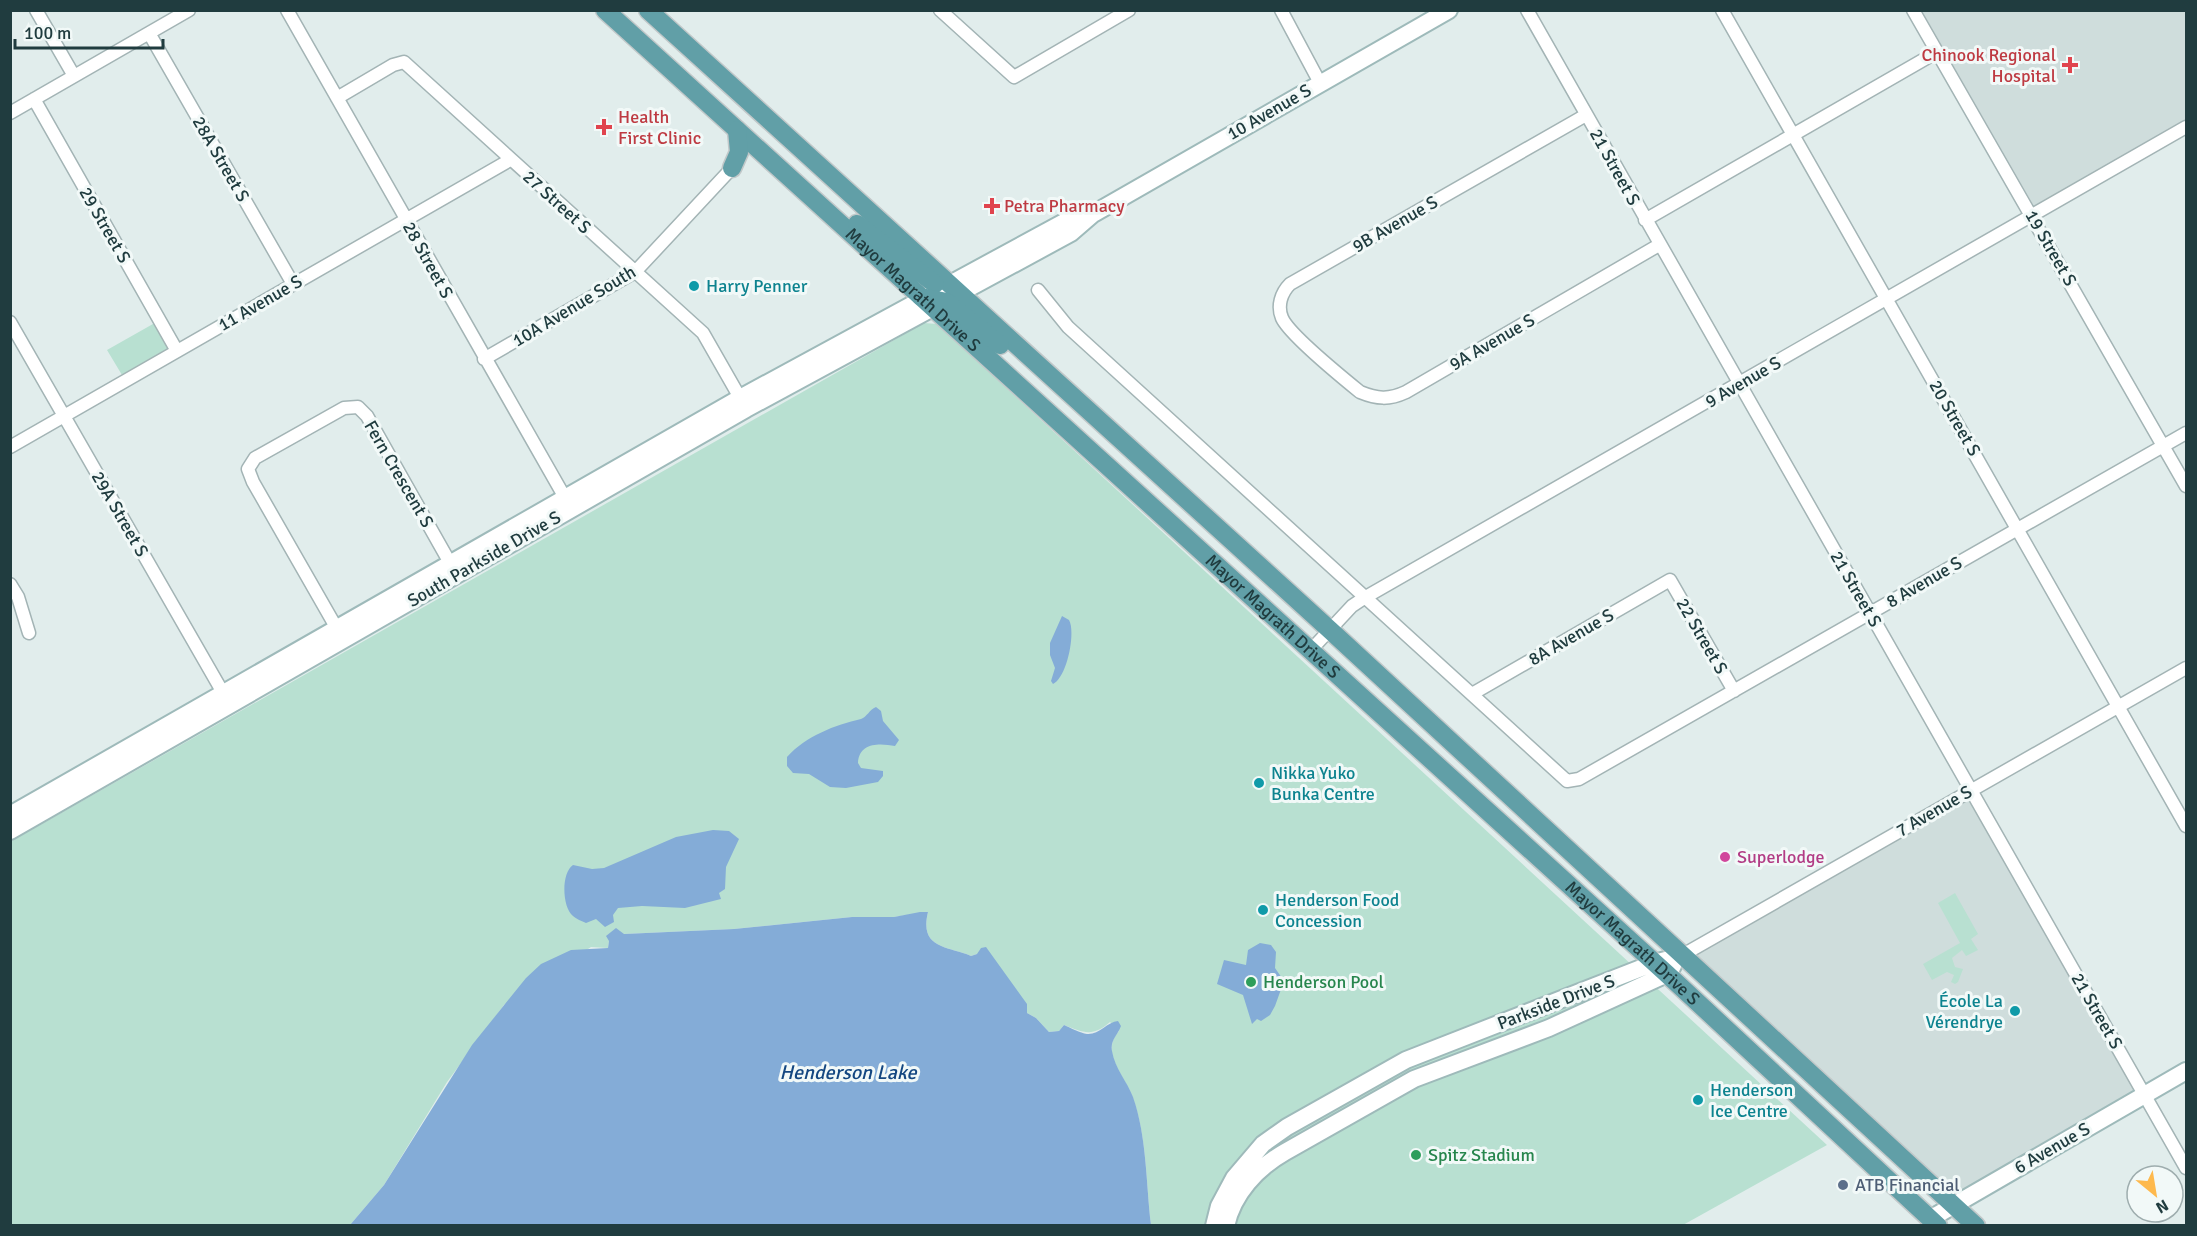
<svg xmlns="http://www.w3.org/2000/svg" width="2197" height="1236" font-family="Signika,sans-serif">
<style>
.built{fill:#cfdddc}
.green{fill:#b8e0d1}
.water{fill:#84acd7}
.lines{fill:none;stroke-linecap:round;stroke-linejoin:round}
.street-casing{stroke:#a3b4b5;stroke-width:15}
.secondary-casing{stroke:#9ebaba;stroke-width:20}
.primary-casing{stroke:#c1c8c9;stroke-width:21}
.street{stroke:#fff;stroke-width:12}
.secondary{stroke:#fff;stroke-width:16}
.primary{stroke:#619fa7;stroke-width:18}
.health-dot{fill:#e0444e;stroke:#f2f9f8;stroke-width:2}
.culture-dot{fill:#0f9aa8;stroke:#f2f9f8;stroke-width:2}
.hotel-dot{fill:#d1479c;stroke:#f2f9f8;stroke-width:2}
.leisure-dot{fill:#2e9e5b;stroke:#f2f9f8;stroke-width:2}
.service-dot{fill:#5c6f8a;stroke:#f2f9f8;stroke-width:2}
.labels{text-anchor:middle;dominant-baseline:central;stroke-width:6;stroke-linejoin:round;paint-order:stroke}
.health-label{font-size:18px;fill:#be3a42;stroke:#f2f9f8;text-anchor:start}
.street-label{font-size:18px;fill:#203c3f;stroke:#f2f9f8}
.culture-label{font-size:18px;fill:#0d838f;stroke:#f2f9f8;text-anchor:start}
.hotel-label{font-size:18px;fill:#b23c85;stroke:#f2f9f8;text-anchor:start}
.leisure-label{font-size:18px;fill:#27864d;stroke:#f2f9f8;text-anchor:start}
.service-label{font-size:18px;fill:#4e5e75;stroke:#f2f9f8;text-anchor:start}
.water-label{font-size:20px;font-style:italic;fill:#144781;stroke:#f2f9f8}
</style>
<rect width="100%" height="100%" fill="#e1edec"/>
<!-- built -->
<path class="built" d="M 1922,11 L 2186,11 L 2186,120 L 2034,206 Z
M 1971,790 L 2145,1095 L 1953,1205 L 1681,956 Z"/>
<!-- green -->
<path class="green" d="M 160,320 L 177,351 L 125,380 L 107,350 Z
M 924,323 L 937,324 L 1827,1145 L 1683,1225 L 1151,1225 C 1146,1184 1147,1137 1133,1098 C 1126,1077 1099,1053 1119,1031 L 1110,1022 C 1093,1037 1084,1033 1064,1025 L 1059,1031 L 1049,1032 L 1036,1018 L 1027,1013 L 977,954 L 971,956 C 947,946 919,949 928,912 L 894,917 L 852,917 L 734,929 L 624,934 L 609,941 L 608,948 L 591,947 L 504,1005 L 447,1082 L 384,1185 L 350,1225 L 11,1225 L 10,842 Z
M 1955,893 L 1978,934 L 1971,939 L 1978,950 L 1966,956 L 1962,950 L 1952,958 L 1955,967 L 1963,969 L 1958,982 L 1955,984 L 1951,982 L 1954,975 L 1947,972 L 1932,980 L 1923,964 L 1960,943 L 1938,903 Z"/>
<!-- water -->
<path class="water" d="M 1062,616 L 1069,620 C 1076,632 1067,678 1053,684 L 1051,681 L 1055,668 L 1050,655 L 1050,643 Z
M 876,707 L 881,711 L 883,721 L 899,740 L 895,746 C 880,743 859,742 858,763 L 861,768 L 883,771 L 883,776 L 878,782 L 846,788 L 830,787 L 809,774 L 793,773 L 787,766 L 787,757 C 806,736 835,725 861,719 C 867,717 869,710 876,707 Z
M 713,830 L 729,831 L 739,839 L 726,867 L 725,889 L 719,893 L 721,899 L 685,908 L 642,906 L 618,908 L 613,915 L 614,922 L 605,927 L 596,919 L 586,923 C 582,921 576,919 573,916 C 562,907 561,873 573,865 L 592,869 L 604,868 L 676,837 Z
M 920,912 L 928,912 C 919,949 947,946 971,956 L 977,954 L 981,948 L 986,947 L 1027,1004 L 1027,1013 L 1036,1018 L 1049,1032 L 1059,1031 L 1064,1025 C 1071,1028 1080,1033 1087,1034 C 1099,1035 1107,1022 1118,1021 L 1121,1026 C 1118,1035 1110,1040 1112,1051 C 1115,1069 1127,1081 1133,1097 C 1147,1137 1146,1184 1151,1225 L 350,1225 L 384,1185 L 472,1045 L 526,978 L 541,964 L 571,950 L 608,948 L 609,941 L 606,936 L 616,928 L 624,934 L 734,929 L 852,917 L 894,917 Z
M 1260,943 L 1271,945 L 1276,952 L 1275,968 L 1284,981 L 1275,1006 L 1270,1015 L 1261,1021 L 1257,1019 L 1252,1024 L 1243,995 L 1217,984 L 1224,960 L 1246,965 L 1248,950 Z"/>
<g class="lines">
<defs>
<path id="street" d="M 36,10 L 74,76
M 287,10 L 568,503
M 940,10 L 1014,77 L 1129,10
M 1281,10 L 1320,83
M 1527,10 L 2186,1168
M 1722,10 L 2186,826
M 1913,10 L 2186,486
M 149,33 L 293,284
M 337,98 L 393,65 L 404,62 L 703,333 L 743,403
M 34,99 L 177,351
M 10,113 L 189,10
M 1586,115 L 1290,284 C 1281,293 1277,306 1282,318 C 1289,334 1344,379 1360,392 C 1377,399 1389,400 1406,392 L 1659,245
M 1645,220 L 1937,52
M 1038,290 L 1068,327 L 1567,781 L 1579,779 L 2186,433
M 10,322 L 226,698
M 484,359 L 635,272 L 732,168
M 10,447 L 510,160
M 10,584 L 18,597 L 29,633
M 340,634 L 253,482 L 248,469 L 255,458 L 344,408 L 358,407 L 367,416 L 454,570
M 1310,651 L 1352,606 L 1364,598 L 2186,127
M 1472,694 L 1670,580 L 1734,691
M 1681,956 L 2186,668"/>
<path id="secondary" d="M 10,815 L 740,398 L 1066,221 L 1089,216
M 10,831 L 746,409 L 1071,233 L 1093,214 L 1449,10
M 1930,1219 L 2186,1071
M 1214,1226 L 1219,1206 L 1234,1178 L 1263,1144 L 1287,1127 L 1406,1060 L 1654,963 L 1681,956
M 1226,1226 C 1233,1194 1257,1168 1285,1152 L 1414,1079 L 1549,1028 L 1667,974 L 1673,966"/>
<g id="primary">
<path id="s1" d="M 605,10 L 1667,974 L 1938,1226"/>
<path d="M 648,10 L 1330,630 L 1976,1226"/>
<path d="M 732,168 L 739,152 L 737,130"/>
<path d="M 857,224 L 935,284"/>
<path d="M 921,297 L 947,302 L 1000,345"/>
</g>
</defs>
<!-- street casing -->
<use href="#street" class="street-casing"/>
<!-- secondary casing -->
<use href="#secondary" class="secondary-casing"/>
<!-- primary casing -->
<use href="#primary" class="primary-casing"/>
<!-- street -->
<use href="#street" class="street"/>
<!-- secondary -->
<use href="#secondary" class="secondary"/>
<!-- primary -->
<use href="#primary" class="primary"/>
</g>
<!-- markers -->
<g class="health-dot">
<path d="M2067 56h6v6h6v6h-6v6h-6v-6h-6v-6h6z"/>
<path d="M601 118h6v6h6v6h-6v6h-6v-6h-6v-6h6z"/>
<path d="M989 197h6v6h6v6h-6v6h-6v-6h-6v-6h6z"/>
</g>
<g class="culture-dot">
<circle cx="694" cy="286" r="6"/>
<circle cx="1259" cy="783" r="6"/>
<circle cx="1263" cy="910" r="6"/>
<circle cx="2015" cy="1011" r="6"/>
<circle cx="1698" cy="1100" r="6"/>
</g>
<circle class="hotel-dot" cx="1725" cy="857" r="6"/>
<g class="leisure-dot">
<circle cx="1251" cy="982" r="6"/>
<circle cx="1416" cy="1155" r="6"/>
</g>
<circle class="service-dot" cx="1843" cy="1185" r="6"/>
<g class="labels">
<!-- health labels -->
<g class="health-label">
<text x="2056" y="55" text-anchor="end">Chinook Regional<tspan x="2056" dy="21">Hospital</tspan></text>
<text x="618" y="117">Health<tspan x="618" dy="21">First Clinic</tspan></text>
<text x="1004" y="206">Petra Pharmacy</text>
</g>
<!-- street labels -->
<g class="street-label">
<text transform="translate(1269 112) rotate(-30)">10 Avenue S</text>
<text transform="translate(221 159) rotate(60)">28A Street S</text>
<text transform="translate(1615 167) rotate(61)">21 Street S</text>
<text transform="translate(557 202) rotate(42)">27 Street S</text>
<text transform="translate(1395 224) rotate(-30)">9B Avenue S</text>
<text transform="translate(105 225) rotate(60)">29 Street S</text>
<text transform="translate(2051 248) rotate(60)">19 Street S</text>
<text transform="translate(428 260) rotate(61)">28 Street S</text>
<text stroke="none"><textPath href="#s1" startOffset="416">Mayor Magrath Drive S</textPath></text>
<text transform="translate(260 303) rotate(-30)">11 Avenue S</text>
<text transform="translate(574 306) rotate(-31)">10A Avenue South</text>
<text transform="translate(1492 342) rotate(-30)">9A Avenue S</text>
<text transform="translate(1743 382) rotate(-30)">9 Avenue S</text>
<text transform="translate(1955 418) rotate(60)">20 Street S</text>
<text transform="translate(399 474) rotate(60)">Fern Crescent S</text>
<text transform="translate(120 514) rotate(60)">29A Street S</text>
<text transform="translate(484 559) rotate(-30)">South Parkside Drive S</text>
<text transform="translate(1924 582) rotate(-30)">8 Avenue S</text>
<text transform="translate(1856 589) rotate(60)">21 Street S</text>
<text stroke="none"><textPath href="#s1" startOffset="902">Mayor Magrath Drive S</textPath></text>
<text transform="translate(1702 636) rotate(60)">22 Street S</text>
<text transform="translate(1571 637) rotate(-30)">8A Avenue S</text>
<text transform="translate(1934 811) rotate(-30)">7 Avenue S</text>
<text stroke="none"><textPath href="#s1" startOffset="1388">Mayor Magrath Drive S</textPath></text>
<text transform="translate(1556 1002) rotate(-21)">Parkside Drive S</text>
<text transform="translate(2097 1011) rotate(60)">21 Street S</text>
<text transform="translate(2052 1148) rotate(-30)">6 Avenue S</text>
</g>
<!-- culture labels -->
<g class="culture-label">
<text x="706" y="286">Harry Penner</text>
<text x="1271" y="773">Nikka Yuko<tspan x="1271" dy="21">Bunka Centre</tspan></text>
<text x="1275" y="900">Henderson Food<tspan x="1275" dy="21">Concession</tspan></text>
<text x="2003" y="1001" text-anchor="end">École La<tspan x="2003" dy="21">Vérendrye</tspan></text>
<text x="1710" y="1090">Henderson<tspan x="1710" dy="21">Ice Centre</tspan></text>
</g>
<!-- hotel labels -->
<g class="hotel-label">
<text x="1737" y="857">Superlodge</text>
</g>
<!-- leisure labels -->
<g class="leisure-label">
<text x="1263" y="982">Henderson Pool</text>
<text x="1428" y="1155">Spitz Stadium</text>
</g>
<!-- service labels -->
<g class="service-label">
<text x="1855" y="1185">ATB Financial</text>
</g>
<!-- water labels -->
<g class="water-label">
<text x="848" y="1072">Henderson Lake</text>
</g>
</g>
<!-- border -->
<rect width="2197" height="1236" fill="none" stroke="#203c3f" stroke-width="24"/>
<!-- north arrow -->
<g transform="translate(2155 1194) rotate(150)"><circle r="28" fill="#f2f9f8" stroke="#9eadae" stroke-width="1.5"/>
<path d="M0-4.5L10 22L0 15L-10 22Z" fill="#feb94d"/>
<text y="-9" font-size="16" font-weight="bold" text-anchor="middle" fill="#203c3f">N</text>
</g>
<!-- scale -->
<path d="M15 39v9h148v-9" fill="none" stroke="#203c3f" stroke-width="3"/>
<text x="24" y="39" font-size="18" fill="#203c3f" stroke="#f2f9f8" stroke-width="4.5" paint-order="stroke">100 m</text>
</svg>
